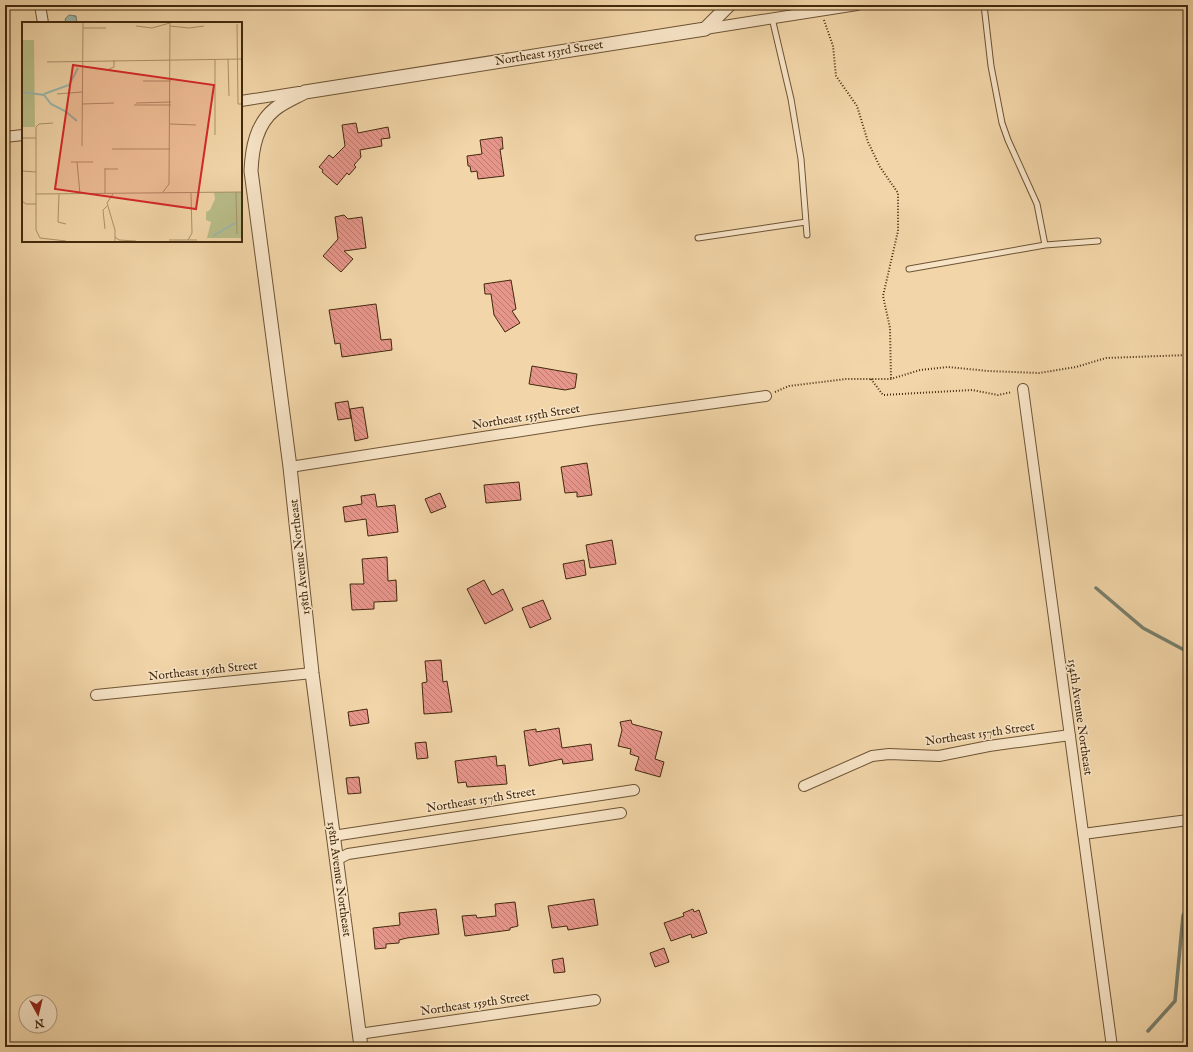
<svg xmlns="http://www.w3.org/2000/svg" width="1193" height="1052" font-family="'IM FELL English',serif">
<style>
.water{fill:url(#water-waves);stroke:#787f6d}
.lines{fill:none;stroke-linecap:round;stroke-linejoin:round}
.stream{stroke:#787f6d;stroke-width:3.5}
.building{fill:url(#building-back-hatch);stroke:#42290d}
.service-casing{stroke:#6e5434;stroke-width:7}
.minor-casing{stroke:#6e5434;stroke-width:12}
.tertiary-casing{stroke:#6e5434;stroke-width:15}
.path{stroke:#42290d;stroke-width:2;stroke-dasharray:1 2;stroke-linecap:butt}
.service{stroke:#f7e4c7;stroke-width:5}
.minor{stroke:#f7e4c7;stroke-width:10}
.tertiary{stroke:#f7e4c7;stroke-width:13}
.labels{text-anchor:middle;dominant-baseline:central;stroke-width:3;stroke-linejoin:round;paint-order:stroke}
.street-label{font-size:12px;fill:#42290d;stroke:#f7e4c7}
.inset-river{fill:none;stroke:#9cb8ad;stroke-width:2}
.inset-road{fill:none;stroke:#ac916b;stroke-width:1}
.view{fill:#d62828;fill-opacity:0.15;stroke:#d62828;stroke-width:2}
.inset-edge{fill:none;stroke:#42290d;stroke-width:2}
</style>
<defs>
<pattern id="water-waves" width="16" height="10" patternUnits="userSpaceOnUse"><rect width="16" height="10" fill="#9cb8ad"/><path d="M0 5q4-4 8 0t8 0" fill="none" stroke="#81968b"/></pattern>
<pattern id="building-back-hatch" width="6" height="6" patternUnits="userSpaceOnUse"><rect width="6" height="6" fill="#e7968b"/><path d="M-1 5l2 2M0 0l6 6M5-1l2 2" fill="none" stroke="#bd7a70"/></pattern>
</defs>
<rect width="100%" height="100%" fill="#f2d6a9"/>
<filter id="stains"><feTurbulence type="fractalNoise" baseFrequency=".005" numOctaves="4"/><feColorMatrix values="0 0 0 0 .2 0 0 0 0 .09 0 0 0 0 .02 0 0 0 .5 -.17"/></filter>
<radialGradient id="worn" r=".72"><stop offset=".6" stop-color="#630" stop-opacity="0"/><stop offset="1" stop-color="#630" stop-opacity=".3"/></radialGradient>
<!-- water -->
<path class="water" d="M 69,15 L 76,16 L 77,23 L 66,23 L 65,19 Z"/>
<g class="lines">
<!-- stream -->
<path class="stream" d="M 1096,588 L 1143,628 L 1188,652
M 1148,1031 L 1175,1001 L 1183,916 L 1188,904"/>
</g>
<!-- building -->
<path class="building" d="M 356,123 L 358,133 L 388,127 L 390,138 L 381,139 L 382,146 L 360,150 L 361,157 L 354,165 L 356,167 L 349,175 L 347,173 L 337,185 L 322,172 L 323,170 L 319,167 L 329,155 L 333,158 L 345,146 L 342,125 Z
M 502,137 L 503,149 L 500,149 L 504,176 L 478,179 L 477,171 L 471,172 L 470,166 L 468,166 L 467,156 L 482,154 L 480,140 Z
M 344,215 L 348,219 L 362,217 L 366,248 L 344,251 L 353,259 L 341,272 L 323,256 L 338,239 L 335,217 Z
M 511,280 L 516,309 L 512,311 L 520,323 L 505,332 L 494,315 L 491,294 L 485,294 L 484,284 Z
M 376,304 L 381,340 L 391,339 L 392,350 L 342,357 L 340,343 L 335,344 L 329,310 Z
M 532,366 L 577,374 L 575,388 L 565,390 L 529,384 Z
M 348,401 L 351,418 L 338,420 L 335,403 Z
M 363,407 L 368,438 L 355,441 L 350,409 Z
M 587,463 L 592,495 L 577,497 L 577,492 L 565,493 L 561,467 Z
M 519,482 L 521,500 L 486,503 L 484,485 Z
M 440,493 L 446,507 L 431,513 L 425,499 Z
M 375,494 L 377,507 L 395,505 L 398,532 L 368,536 L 366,519 L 345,522 L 343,507 L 362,504 L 361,496 Z
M 612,540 L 616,564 L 590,568 L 586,545 Z
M 387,557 L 388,581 L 396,580 L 397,601 L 374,602 L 374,609 L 352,610 L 350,584 L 364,584 L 362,559 Z
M 584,560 L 586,575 L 566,579 L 563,564 Z
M 484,580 L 492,595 L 503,589 L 513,610 L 485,624 L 467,589 Z
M 543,600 L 551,619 L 530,628 L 522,608 Z
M 441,660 L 443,682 L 447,681 L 452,712 L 424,714 L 422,683 L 427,682 L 425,661 Z
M 367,709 L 369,723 L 350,726 L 348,712 Z
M 631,720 L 632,724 L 662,732 L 655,759 L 664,762 L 660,777 L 635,770 L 639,757 L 630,754 L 631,749 L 618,746 L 622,730 L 620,722 Z
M 559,728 L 562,748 L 591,744 L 593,760 L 563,764 L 562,759 L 529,766 L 524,731 L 536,729 L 536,732 Z
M 426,742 L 428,758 L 417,759 L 415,743 Z
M 496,756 L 497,766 L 505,765 L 507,784 L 467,787 L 466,782 L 458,783 L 455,761 Z
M 359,777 L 361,793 L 348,794 L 346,778 Z
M 594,899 L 598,925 L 568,930 L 567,926 L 552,928 L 548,906 Z
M 515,902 L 518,926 L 510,928 L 510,930 L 465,936 L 462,916 L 476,915 L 477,918 L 496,916 L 495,904 Z
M 436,909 L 439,934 L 407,938 L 399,940 L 399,943 L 386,944 L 386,948 L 375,949 L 373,928 L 400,925 L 399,913 Z
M 693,909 L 694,912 L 699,910 L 707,933 L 692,938 L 691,934 L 671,941 L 664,923 L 684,916 L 683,913 Z
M 664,948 L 669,962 L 655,967 L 650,953 Z
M 563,958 L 565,972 L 554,973 L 552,960 Z"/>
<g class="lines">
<defs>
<path id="service" d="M 984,5 L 991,66 L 1002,123 L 1008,140 L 1037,204 L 1045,245
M 772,18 L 791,99 L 801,159 L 807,235
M 698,238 L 806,222
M 909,269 L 1045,245 L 1098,241"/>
<path id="minor" d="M 40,5 L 43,23
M 705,29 L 857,5
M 241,101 L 299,92
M 5,137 L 23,135
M 1023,389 L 1112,1047
M 290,467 L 592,420 L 766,396
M 96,695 L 312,673
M 804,786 L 872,756 L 889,754 L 939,756 L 989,746 L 1070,735
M 1083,834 L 1188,820
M 333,836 L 634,790
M 336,860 L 348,854 L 621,813
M 359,1034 L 595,1000"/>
<path id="tertiary" d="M 361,1047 L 312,673 L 290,467 L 251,171 C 252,149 256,124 275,109 C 284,102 296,97 305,92 L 705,29 L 729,5"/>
</defs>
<!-- service casing -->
<use href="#service" class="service-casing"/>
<!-- minor casing -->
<use href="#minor" class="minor-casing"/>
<!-- tertiary casing -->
<use href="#tertiary" class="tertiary-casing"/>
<!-- path -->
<path class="path" d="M 824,20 L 833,46 L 836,76 L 857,106 L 868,142 L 880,167 L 898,193 L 898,231 L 883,296 L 890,328 L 891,379
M 871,379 L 883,395 L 972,390 L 998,395 L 1012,392
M 775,392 L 789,386 L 846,379 L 891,379 L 920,370 L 948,367 L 988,371 L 1039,373 L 1076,367 L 1106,358 L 1188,355"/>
<!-- service -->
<use href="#service" class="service"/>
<!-- minor -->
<use href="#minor" class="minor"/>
<!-- tertiary -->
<use href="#tertiary" class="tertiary"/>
</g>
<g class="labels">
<!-- street labels -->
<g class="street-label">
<text transform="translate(549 53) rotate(-9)">Northeast 153rd Street</text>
<text transform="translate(526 417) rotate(-9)">Northeast 155th Street</text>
<text transform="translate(300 557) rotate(-96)">158th Avenue Northeast</text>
<text transform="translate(203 671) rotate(-6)">Northeast 156th Street</text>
<text transform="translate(1080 717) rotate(82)">154th Avenue Northeast</text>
<text transform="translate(980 734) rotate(-8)">Northeast 157th Street</text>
<text transform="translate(481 800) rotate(-9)">Northeast 157th Street</text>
<text transform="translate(339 879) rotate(82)">158th Avenue Northeast</text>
<text transform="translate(475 1004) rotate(-8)">Northeast 159th Street</text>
</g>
</g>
<!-- overview -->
<g transform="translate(22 22)">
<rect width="220" height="220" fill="#f2d6a9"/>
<path d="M 0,18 L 12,18 L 13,105 L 0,105 ZM 192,170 L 220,170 L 220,216 L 185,216 L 189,200 L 184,198 L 184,190 L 188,188 L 193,177 Z" fill="#b9be89"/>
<path class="inset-river" d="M 0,70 L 22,73 L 29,82 L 43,89 L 55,99M 22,72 L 47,63 L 56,46M 191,214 L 213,201"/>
<path class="inset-road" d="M 215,2 L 216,82 L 220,82M 114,4 L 130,6 L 148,1M 148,4 L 167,6 L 182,4M 61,6 L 84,6M 193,37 L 193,113M 206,37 L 207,74M 25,40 L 220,37M 87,47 L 92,45 L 92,38M 121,59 L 149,59M 35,72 L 60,70M 114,81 L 149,80M 60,82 L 92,81M 112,83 L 149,83M 31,101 L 17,102 L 14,105 L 14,208 L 18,216 L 44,219M 148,102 L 174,103M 0,116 L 14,116M 60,124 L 61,0M 90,127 L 148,127M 49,140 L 71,140M 55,140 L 58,172M 83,146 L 83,172M 83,147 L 96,147M 0,149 L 14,150M 141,170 L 147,162 L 148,0M 214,170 L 215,212M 14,172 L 220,170M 37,172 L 36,200 L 44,202M 91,172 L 85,181 L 93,208 L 93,220M 0,179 L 4,182 L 14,182M 83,207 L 81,188 L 85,184M 93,215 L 97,218 L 114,219M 147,218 L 175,218M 166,218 L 170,211 L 169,171"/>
<path class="view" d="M 51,43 L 192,63 L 174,187 L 33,167 Z"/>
<rect width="220" height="220" class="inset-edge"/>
</g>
<!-- margin -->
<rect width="1193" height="1052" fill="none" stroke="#f2d6a9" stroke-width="20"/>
<rect x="6" y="6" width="1181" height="1040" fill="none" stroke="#42290d" stroke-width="2"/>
<rect x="10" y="10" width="1173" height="1032" fill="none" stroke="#42290d"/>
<!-- north arrow -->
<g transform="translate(38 1014) rotate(172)"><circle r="19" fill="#f7e4c7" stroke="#af997d"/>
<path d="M0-3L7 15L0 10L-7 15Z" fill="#8f2418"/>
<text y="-6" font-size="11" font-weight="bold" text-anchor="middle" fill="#42290d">N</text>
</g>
<rect width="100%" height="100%" filter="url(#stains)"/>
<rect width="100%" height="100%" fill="url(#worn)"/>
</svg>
